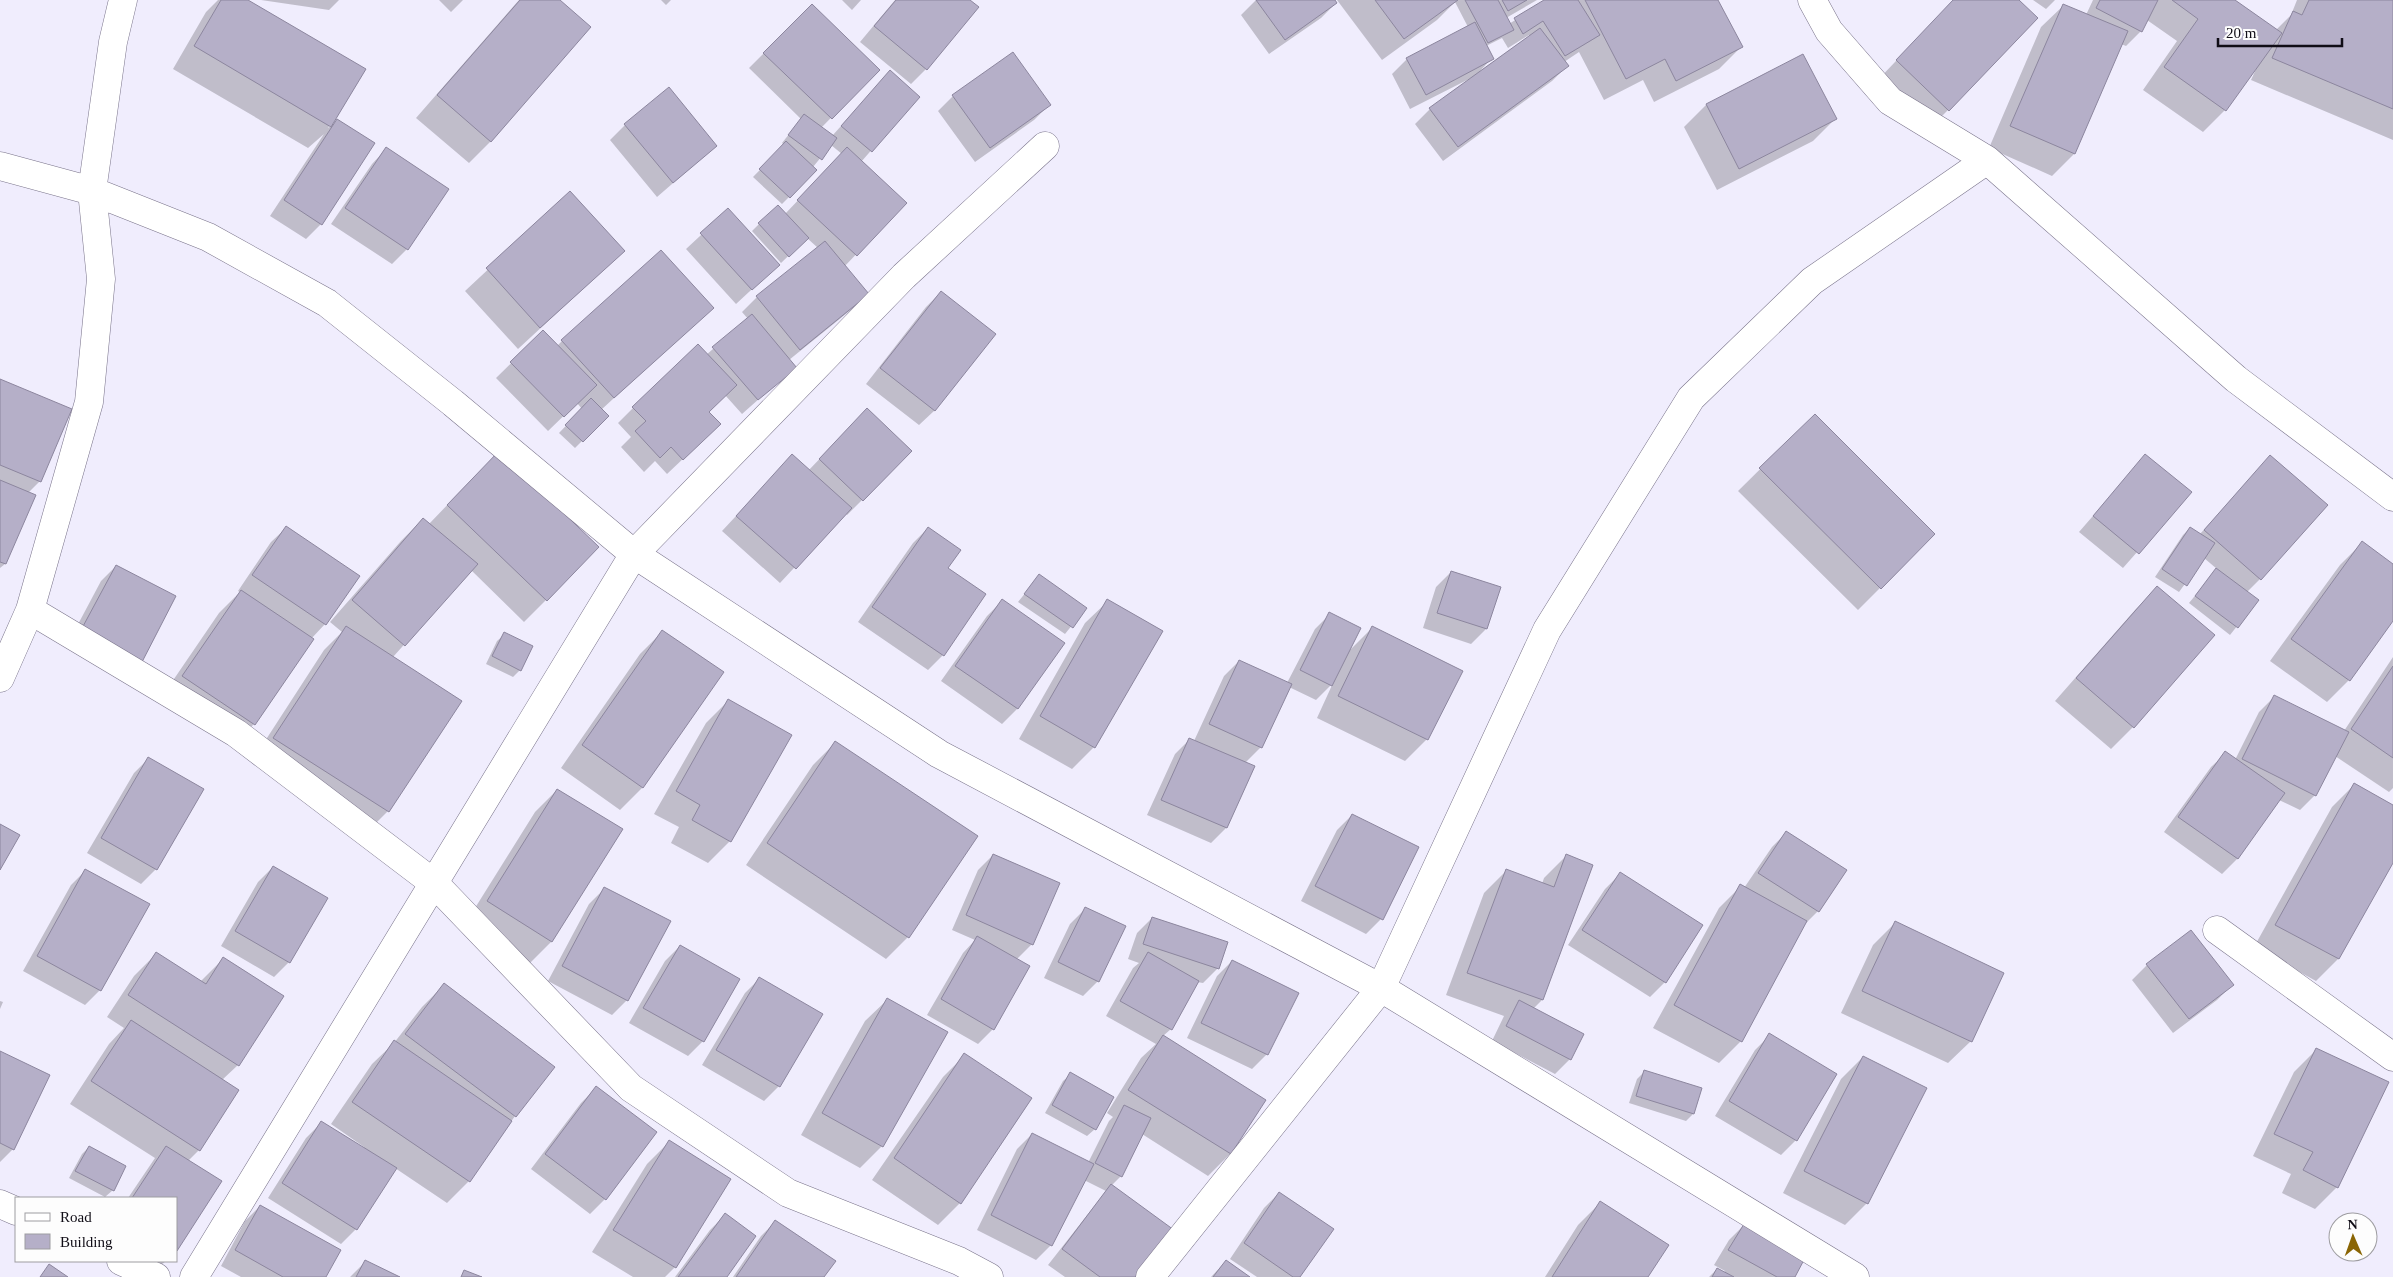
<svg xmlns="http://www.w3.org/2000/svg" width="2393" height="1277" font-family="Georgia,serif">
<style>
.shadow{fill:#0003;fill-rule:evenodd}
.building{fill:#b5afc8;stroke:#8c869e}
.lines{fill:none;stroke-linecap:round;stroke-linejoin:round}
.minor-casing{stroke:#79738a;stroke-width:29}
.minor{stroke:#fff;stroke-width:28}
</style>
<rect width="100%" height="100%" fill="#f0edfd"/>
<!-- shadow -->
<path class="shadow" d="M 218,0 L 246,0 L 364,69 L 328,128 L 338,121 L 321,224 L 306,239 L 270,216 L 324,134 L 308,148 L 173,69 L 206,12 Z
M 261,0 L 339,0 L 329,10 Z
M 439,0 L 463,0 L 451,12 Z
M 519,0 L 558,0 L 491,141 L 469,163 L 416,118 Z
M 661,0 L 671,0 L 666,5 Z
M 842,0 L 861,0 L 852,10 Z
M 895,0 L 968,0 L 926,69 L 911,84 L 860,42 Z
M 1256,0 L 1334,0 L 1336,3 L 1321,18 L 1269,54 L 1241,15 Z
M 1337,0 L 1537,0 L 1506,18 L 1509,24 L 1546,0 L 1717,0 L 1741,47 L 1719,69 L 1654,102 L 1643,80 L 1604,100 L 1579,52 L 1564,62 L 1567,66 L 1552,81 L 1443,161 L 1415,124 L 1430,109 L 1475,76 L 1410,109 L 1392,74 L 1407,59 L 1468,27 L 1455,2 L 1437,20 L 1382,60 ZM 1529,35 L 1530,36 L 1480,71 L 1492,58 L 1486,46 L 1502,38 L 1508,48 Z
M 1954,0 L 2017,0 L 1948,110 L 1926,132 L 1875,83 Z
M 2033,0 L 2055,0 L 2046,9 Z
M 2093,0 L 2233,0 L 2276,30 L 2291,15 L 2297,0 L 2393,0 L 2393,140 L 2251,80 L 2257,67 L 2225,110 L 2203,132 L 2143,90 L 2177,41 L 2147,20 L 2141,31 L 2126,46 L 2121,44 L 2074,154 L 2052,176 L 1989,148 L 2041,27 L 2064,5 L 2086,15 Z
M 812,5 L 878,70 L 821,128 L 832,136 L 890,72 L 918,97 L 861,162 L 905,203 L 844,267 L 867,294 L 852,309 L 789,360 L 795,367 L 742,414 L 725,395 L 707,412 L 704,439 L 667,474 L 655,461 L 644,472 L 621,447 L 631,437 L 618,423 L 633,408 L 706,355 L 748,319 L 742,312 L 757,297 L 818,248 L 807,238 L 781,263 L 752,231 L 759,224 L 785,214 L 842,154 L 831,145 L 813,167 L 816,170 L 782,204 L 753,177 L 784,145 L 782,143 L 801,119 L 749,68 Z
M 1802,56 L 1835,119 L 1813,141 L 1717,190 L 1684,127 L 1706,105 Z
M 953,96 L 1049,105 L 1034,120 L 975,162 L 938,111 Z
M 625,125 L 716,146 L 657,197 L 610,140 Z
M 386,149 L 407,249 L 392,264 L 331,224 L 372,164 Z
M 570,193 L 624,251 L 518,349 L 465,291 Z
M 728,210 L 763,279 L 736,304 L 686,249 Z
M 941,292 L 994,335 L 934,411 L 919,425 L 866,384 L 926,307 Z
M 712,308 L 601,410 L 607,416 L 575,448 L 559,433 L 582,409 L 577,403 L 548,431 L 496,378 L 543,332 L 557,346 L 562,341 Z
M 0,380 L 40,481 L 28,493 L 34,496 L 5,564 L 0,568 Z
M 1815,415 L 1934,534 L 1858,610 L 1738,491 Z
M 852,425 L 862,500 L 847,515 L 845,513 L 780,583 L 722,531 L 792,456 L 808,471 Z
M 2145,456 L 2190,492 L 2123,568 L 2079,532 Z
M 2256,472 L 2260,579 L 2247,592 L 2257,601 L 2230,635 L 2189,603 L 2217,569 L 2204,558 L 2179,592 L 2155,577 L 2183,535 L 2190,528 L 2200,534 Z
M 477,474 L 546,600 L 524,622 L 471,570 L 393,657 L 460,701 L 388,811 L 366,833 L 252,761 L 324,650 L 342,632 L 330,622 L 401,541 L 423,519 L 429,524 Z
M 286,528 L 358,576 L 325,624 L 311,639 L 312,640 L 254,724 L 232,746 L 161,698 L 219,613 L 240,592 L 238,591 L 271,542 Z
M 928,528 L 946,568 L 943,655 L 928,670 L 858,622 L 913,543 Z
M 2362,543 L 2393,566 L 2393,619 L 2349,680 L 2327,702 L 2270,661 L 2340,565 Z
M 116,566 L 141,661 L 67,645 L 101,581 Z
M 1451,572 L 1486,629 L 1471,644 L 1423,628 L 1436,587 Z
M 1039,576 L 1085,609 L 1065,634 L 1018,602 Z
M 2157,588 L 2133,727 L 2111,749 L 2055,701 L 2135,610 Z
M 1002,601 L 1063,643 L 1017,709 L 1002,724 L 941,681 L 987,616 Z
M 1108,601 L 1094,747 L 1072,769 L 1019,739 L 1085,623 Z
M 1330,614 L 1348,652 L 1372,628 L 1427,739 L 1405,761 L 1317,718 L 1333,683 L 1316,700 L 1289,687 L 1261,747 L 1245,763 L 1253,766 L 1226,828 L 1211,843 L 1147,815 L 1175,754 L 1190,739 L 1194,741 L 1224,676 L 1239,661 L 1287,683 L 1315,629 Z
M 662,632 L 642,788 L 620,810 L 561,768 L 640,654 Z
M 505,634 L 520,670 L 513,677 L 486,664 L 497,641 Z
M 2393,657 L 2393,788 L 2389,792 L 2335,756 L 2315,795 L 2300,810 L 2279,800 L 2237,859 L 2222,874 L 2164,832 L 2211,767 L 2226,753 L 2235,760 L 2259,712 L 2274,697 L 2344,731 Z
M 728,701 L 730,841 L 708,863 L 671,843 L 679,827 L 654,814 L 706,723 Z
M 835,743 L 908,937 L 886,959 L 746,865 L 813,765 Z
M 149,758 L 156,869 L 141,884 L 87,853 L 134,773 Z
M 2354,785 L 2393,806 L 2393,860 L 2338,959 L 2316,981 L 2254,947 L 2332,807 Z
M 557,790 L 551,942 L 529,964 L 465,924 L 535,812 Z
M 1352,815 L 1417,847 L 1381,919 L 1366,934 L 1301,901 L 1337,830 Z
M 1787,832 L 1818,911 L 1803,926 L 1741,1041 L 1719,1063 L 1653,1028 L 1719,908 L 1741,886 L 1744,888 L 1772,847 Z
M 993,855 L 1032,944 L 1016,960 L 993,1029 L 978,1044 L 927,1015 L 963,953 L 975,940 L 952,930 L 978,870 Z
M 1566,856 L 1542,1000 L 1533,1009 L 1570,1059 L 1555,1074 L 1492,1041 L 1504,1016 L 1446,995 L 1484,893 L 1506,871 L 1542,884 L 1544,878 Z
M 273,867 L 289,962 L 274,977 L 221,946 L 258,882 Z
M 86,870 L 100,990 L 85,1005 L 23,971 L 71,885 Z
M 1620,874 L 1665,982 L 1650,997 L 1568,945 L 1605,889 Z
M 604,889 L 627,1000 L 612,1015 L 548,981 L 589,904 Z
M 1085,909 L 1124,927 L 1098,981 L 1083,996 L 1044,978 L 1070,924 Z
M 1152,918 L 1218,968 L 1203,983 L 1197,982 L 1171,1029 L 1163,1036 L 1265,1100 L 1230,1154 L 1208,1176 L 1142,1134 L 1121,1176 L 1111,1186 L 1138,1277 L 1065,1277 L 1048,1265 L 1106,1191 L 1084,1180 L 1051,1245 L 1036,1260 L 977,1230 L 1017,1149 L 1032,1134 L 1088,1163 L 1109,1121 L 1113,1117 L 1107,1113 L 1141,1058 L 1156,1044 L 1106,1016 L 1133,968 L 1139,963 L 1128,959 L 1137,933 Z
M 1895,923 L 1971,1041 L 1948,1063 L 1841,1013 L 1873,945 Z
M 2191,931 L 2232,985 L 2217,1000 L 2173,1033 L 2132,980 L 2147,965 Z
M 680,946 L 703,1041 L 688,1056 L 629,1023 L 665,961 Z
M 156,954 L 200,982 L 223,959 L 238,1065 L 222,1080 L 199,1150 L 188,1161 L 220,1182 L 176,1250 L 176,1198 L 128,1198 L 155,1158 L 70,1104 L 109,1044 L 124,1028 L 107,1017 L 134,976 Z
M 1232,961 L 1267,1054 L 1252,1069 L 1187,1038 L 1217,976 Z
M 760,978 L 779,1086 L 764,1101 L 702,1065 L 745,993 Z
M 444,985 L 515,1116 L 469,1181 L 447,1203 L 395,1168 L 356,1229 L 341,1244 L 268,1198 L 306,1138 L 321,1123 L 363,1148 L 364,1147 L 331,1124 L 372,1064 L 394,1043 L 422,1007 Z
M 888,999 L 882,1146 L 860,1168 L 801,1135 L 865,1021 Z
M 0,1001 L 3,1002 L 0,1009 Z
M 1770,1035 L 1796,1140 L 1781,1155 L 1715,1116 L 1755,1050 Z
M 2316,1050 L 2337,1187 L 2315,1209 L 2282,1193 L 2291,1174 L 2253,1156 L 2294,1072 Z
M 0,1052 L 13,1149 L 0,1162 Z
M 965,1055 L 960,1203 L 938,1225 L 872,1180 L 943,1077 Z
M 1863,1057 L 1867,1203 L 1845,1225 L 1783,1193 L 1841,1079 Z
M 1644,1072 L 1693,1114 L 1686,1121 L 1629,1103 L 1637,1079 Z
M 1071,1074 L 1095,1129 L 1087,1136 L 1045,1113 L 1063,1081 Z
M 596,1088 L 605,1199 L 590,1214 L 531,1169 L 581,1103 Z
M 669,1142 L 675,1267 L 665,1277 L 633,1277 L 592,1252 L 647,1164 Z
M 89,1147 L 113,1190 L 105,1197 L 69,1178 L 82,1154 Z
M 1279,1193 L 1299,1277 L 1257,1277 L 1230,1259 L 1264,1208 Z
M 1600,1203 L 1647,1277 L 1545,1277 L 1578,1225 Z
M 260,1206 L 324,1277 L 241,1277 L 221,1266 L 245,1221 Z
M 725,1215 L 725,1277 L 675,1277 L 710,1230 Z
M 776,1221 L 823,1277 L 733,1277 L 761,1236 Z
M 1744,1225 L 1794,1277 L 1709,1277 L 1717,1269 L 1724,1273 L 1725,1271 L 1714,1265 L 1729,1240 Z
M 155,1261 L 166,1261 L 161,1265 Z
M 1226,1261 L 1248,1277 L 1211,1277 Z
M 365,1262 L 397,1277 L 350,1277 Z"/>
<!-- building -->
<path class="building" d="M 221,0 L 248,0 L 366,69 L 331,127 L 194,46 Z
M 520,0 L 560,0 L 591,27 L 491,142 L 437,95 Z
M 896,0 L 970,0 L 979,7 L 927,70 L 874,26 Z
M 1256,0 L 1335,0 L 1337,3 L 1285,40 Z
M 1375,0 L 1458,0 L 1404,39 Z
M 1465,0 L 1498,0 L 1514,30 L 1488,43 Z
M 1502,0 L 1527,0 L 1508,11 Z
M 1544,0 L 1578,0 L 1600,35 L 1565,56 L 1543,21 L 1523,34 L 1514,18 Z
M 1585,0 L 1718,0 L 1743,47 L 1676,81 L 1665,59 L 1626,79 Z
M 1953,0 L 2019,0 L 2038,18 L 1949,111 L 1896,60 Z
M 2100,0 L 2158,0 L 2142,32 L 2096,8 Z
M 2172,0 L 2235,0 L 2282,33 L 2226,111 L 2164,67 L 2198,19 Z
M 2309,0 L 2393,0 L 2393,109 L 2272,58 L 2293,11 L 2302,15 Z
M 812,4 L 880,70 L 832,119 L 763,53 Z
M 2063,4 L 2128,31 L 2075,154 L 2010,126 Z
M 1475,22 L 1494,59 L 1426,95 L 1406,58 Z
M 1540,28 L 1569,66 L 1458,147 L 1429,108 Z
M 1013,52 L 1051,105 L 990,148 L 952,95 Z
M 1803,54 L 1837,119 L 1739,169 L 1706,104 Z
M 890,70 L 920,97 L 872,152 L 841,126 Z
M 669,87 L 717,146 L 673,183 L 624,124 Z
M 804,114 L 837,138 L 822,160 L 788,135 Z
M 337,119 L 375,143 L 322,225 L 284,200 Z
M 786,141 L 817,170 L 790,198 L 759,169 Z
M 386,147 L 449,189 L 408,250 L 345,208 Z
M 847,147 L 907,203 L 857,256 L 797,200 Z
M 570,191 L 625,251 L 540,328 L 486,268 Z
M 778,205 L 809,238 L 789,257 L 758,223 Z
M 728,208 L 780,265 L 752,290 L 700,233 Z
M 825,241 L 869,294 L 800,350 L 756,296 Z
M 661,250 L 714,308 L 614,398 L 561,340 Z
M 941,291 L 996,334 L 935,411 L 880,368 Z
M 752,314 L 797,368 L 758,400 L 712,347 Z
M 543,330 L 597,385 L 564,417 L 510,362 Z
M 698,344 L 737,385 L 709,412 L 721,424 L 683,460 L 671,447 L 660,458 L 635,431 L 646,421 L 632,407 Z
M 0,379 L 72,409 L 41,482 L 0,465 Z
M 591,398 L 609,416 L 583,442 L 565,425 Z
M 867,408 L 912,451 L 863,501 L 819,459 Z
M 1815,414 L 1935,534 L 1881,589 L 1759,468 Z
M 499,451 L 599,547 L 547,601 L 447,505 Z
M 792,454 L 852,508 L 796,569 L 736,516 Z
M 2145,454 L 2192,492 L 2139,554 L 2093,516 Z
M 2270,455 L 2328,505 L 2261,580 L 2204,530 Z
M 0,480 L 36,495 L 6,564 L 0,562 Z
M 423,518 L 478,564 L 405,646 L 352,600 Z
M 286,526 L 360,576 L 326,625 L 252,575 Z
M 928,527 L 961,550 L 948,568 L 986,594 L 944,656 L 872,607 Z
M 2190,527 L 2215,543 L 2187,586 L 2162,569 Z
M 2362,541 L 2393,564 L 2393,621 L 2350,681 L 2291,639 Z
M 116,565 L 176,596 L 142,662 L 81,630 Z
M 2216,568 L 2259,600 L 2238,628 L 2195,596 Z
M 1451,571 L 1501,587 L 1487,629 L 1437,613 Z
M 1039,574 L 1087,608 L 1073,628 L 1024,594 Z
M 2157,586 L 2215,635 L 2134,728 L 2076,678 Z
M 241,590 L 314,639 L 255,725 L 182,676 Z
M 1002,599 L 1065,643 L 1018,709 L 955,666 Z
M 1107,599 L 1163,631 L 1095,748 L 1040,716 Z
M 1329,612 L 1361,628 L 1332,686 L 1300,670 Z
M 346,626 L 462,701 L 389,812 L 273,738 Z
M 1372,626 L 1463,671 L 1428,740 L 1338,696 Z
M 662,630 L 724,672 L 643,788 L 582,745 Z
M 504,632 L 533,646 L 521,671 L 492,656 Z
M 1239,660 L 1292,684 L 1262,748 L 1209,724 Z
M 2393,666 L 2393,758 L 2351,729 Z
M 2274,695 L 2349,732 L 2316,796 L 2242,759 Z
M 728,699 L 792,735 L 731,842 L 692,820 L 700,805 L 676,791 Z
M 1189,738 L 1255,766 L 1227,828 L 1161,800 Z
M 835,741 L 978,836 L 909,938 L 767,843 Z
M 2225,751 L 2285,793 L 2238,859 L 2178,817 Z
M 148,757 L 204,789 L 157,870 L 101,838 Z
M 2354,783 L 2393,805 L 2393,863 L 2339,959 L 2275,925 Z
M 557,789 L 623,829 L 552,942 L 487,901 Z
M 1352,814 L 1419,847 L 1383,920 L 1315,886 Z
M 0,824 L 20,835 L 0,870 Z
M 1786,831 L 1847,870 L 1819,912 L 1758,873 Z
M 993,854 L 1060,883 L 1033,945 L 966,915 Z
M 1566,854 L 1593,865 L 1543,1000 L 1467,973 L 1506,869 L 1554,887 Z
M 273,866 L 328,898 L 290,963 L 235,931 Z
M 85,869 L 150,904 L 101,991 L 37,956 Z
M 1620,872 L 1703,925 L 1666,983 L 1582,930 Z
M 1740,884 L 1807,921 L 1742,1042 L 1674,1005 Z
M 604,887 L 671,921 L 628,1001 L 562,966 Z
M 1085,907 L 1126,926 L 1099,982 L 1058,962 Z
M 1152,917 L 1228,942 L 1219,969 L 1143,944 Z
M 1895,921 L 2004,973 L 1972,1042 L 1862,991 Z
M 2191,930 L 2234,985 L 2189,1019 L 2146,964 Z
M 977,936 L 1030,966 L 994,1030 L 941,999 Z
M 680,945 L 740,979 L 704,1042 L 643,1008 Z
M 156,952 L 206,984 L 223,957 L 284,996 L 239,1066 L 128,995 Z
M 1148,952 L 1199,981 L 1172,1030 L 1120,1001 Z
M 1232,960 L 1299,993 L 1268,1055 L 1201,1023 Z
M 759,977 L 823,1014 L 780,1087 L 716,1050 Z
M 444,983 L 555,1067 L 516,1117 L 405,1034 Z
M 887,998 L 948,1032 L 883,1147 L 822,1113 Z
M 1519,1000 L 1584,1034 L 1571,1060 L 1506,1026 Z
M 131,1020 L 239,1090 L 200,1151 L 91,1081 Z
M 1769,1033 L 1837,1074 L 1797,1141 L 1729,1101 Z
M 1163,1035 L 1266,1100 L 1231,1154 L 1128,1090 Z
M 394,1040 L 512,1121 L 470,1182 L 352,1102 Z
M 2316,1048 L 2389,1082 L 2338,1188 L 2303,1170 L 2313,1152 L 2274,1134 Z
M 0,1051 L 50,1075 L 14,1150 L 0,1143 Z
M 964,1053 L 1032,1098 L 961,1204 L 894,1158 Z
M 1863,1056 L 1927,1088 L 1868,1204 L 1804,1171 Z
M 1644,1070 L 1702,1088 L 1694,1114 L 1636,1096 Z
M 1070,1072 L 1114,1097 L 1096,1130 L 1052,1105 Z
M 596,1086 L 657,1132 L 606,1200 L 545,1154 Z
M 1124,1105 L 1151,1118 L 1122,1177 L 1095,1163 Z
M 321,1121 L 397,1168 L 357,1230 L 282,1183 Z
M 1032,1133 L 1094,1164 L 1052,1246 L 991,1215 Z
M 669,1140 L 731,1179 L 676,1268 L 613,1230 Z
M 89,1146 L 126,1166 L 114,1191 L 75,1171 Z
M 166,1146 L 222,1181 L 177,1251 L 176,1198 L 132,1198 Z
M 1111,1184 L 1174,1230 L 1139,1277 L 1100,1277 L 1062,1249 Z
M 1279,1192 L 1334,1229 L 1300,1277 L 1293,1277 L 1244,1243 Z
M 1600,1201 L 1669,1245 L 1648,1277 L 1552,1277 Z
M 260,1205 L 341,1250 L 326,1277 L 283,1277 L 235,1250 Z
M 725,1213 L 756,1236 L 727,1277 L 678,1277 Z
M 775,1220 L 836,1261 L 824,1277 L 736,1277 Z
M 1744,1224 L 1805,1258 L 1795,1277 L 1777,1277 L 1728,1250 Z
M 365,1260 L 400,1277 L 356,1277 Z
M 1226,1260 L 1250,1277 L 1213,1277 Z
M 49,1264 L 68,1277 L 40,1277 Z
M 1717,1268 L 1734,1277 L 1712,1277 Z
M 464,1270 L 482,1277 L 461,1277 Z"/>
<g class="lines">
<defs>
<path id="minor" d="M 1812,0 L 1829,31 L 1890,101 L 1987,160 L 2236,379 L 2393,497
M 0,166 L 92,191 L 208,237 L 327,303 L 453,403 L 634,554 L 939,754 L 1381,988 L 1855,1277
M 30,610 L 236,733 L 435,884 L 631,1088 L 788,1193 L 959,1261 L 989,1277
M 0,678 L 30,610 L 89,402 L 101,279 L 92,191 L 113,42 L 123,0
M 2217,930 L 2393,1057
M 0,1204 L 16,1211
M 121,1261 L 156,1277
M 194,1277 L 634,554 L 904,276 L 1045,146
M 1150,1277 L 1381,988 L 1547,630 L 1691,398 L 1812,281 L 1987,160"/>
</defs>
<!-- minor casing -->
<use href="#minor" class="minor-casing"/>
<!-- minor -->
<use href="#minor" class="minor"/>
</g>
<!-- legend -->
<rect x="15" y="1197" width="162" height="65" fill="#fdfdfd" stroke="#9e9da1"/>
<rect x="25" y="1213" width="25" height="8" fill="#ffffff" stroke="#9e9da1"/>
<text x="60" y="1222" font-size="15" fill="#100d16">Road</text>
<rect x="25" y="1234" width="25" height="15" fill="#b5afc8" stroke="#9e9da1"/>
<text x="60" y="1247" font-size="15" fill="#100d16">Building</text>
<!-- north arrow -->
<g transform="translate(2353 1237) rotate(358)"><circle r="24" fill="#fdfdfd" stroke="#9e9da1"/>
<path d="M0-4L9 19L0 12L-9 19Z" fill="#8a6504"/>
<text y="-8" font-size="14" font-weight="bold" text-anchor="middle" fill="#100d16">N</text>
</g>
<!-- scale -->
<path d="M2218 38v8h124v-8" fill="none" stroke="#100d16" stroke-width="2.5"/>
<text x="2226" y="38" font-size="15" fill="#100d16" stroke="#fdfdfd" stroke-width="4" paint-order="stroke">20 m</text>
</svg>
